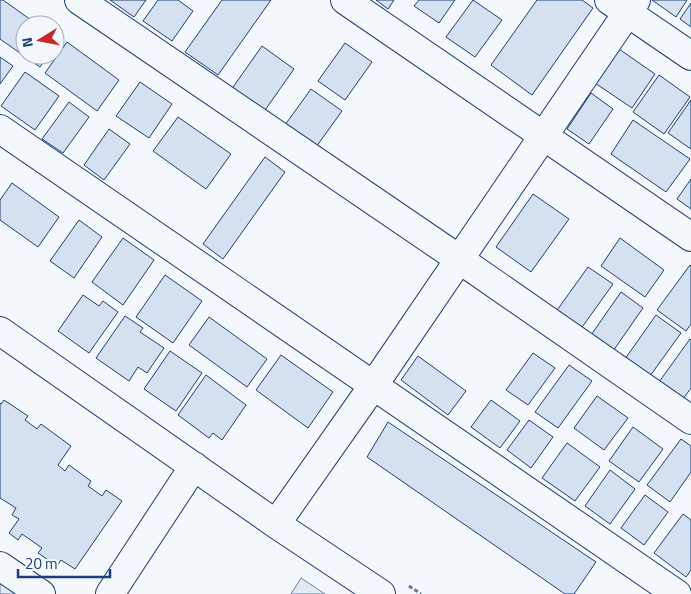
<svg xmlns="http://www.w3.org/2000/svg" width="691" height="594" font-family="'Titillium Web',sans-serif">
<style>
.green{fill:#e3e9f0;stroke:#687fa3}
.building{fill:#d5e0f0;stroke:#1d3f73}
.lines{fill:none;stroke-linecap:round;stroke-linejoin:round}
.minor-casing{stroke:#1d3f73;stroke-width:30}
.path{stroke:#5e769c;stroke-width:3;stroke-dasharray:4 2.5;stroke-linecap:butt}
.minor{stroke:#f4f7fb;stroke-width:28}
</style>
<rect width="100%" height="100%" fill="#f4f7fb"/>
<!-- green -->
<path class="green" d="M 0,573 L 18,594 L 0,594 Z
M 301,578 L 325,594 L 291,594 Z"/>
<!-- building -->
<path class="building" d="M 0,0 L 3,0 L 38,25 L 25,25 L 25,55 L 48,55 L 40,67 L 0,39 Z
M 110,0 L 146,0 L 134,17 Z
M 158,0 L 178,0 L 193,11 L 172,41 L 143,21 Z
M 222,0 L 271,0 L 218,75 L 185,52 Z
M 376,0 L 394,0 L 388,9 Z
M 419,0 L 455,0 L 439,23 L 414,6 Z
M 473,0 L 502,20 L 475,57 L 446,37 Z
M 537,0 L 582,0 L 593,8 L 532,95 L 491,65 Z
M 652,0 L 687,0 L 676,17 Z
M 691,3 L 691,27 L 680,19 Z
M 67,42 L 119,80 L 97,111 L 45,73 Z
M 345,43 L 372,62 L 345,100 L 318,81 Z
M 262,46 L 294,69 L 263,113 L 231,90 Z
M 619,49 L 655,74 L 632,108 L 595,83 Z
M 0,57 L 13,66 L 0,84 Z
M 25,72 L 59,96 L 35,130 L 1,106 Z
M 659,75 L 690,97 L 664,134 L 633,112 Z
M 140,82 L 172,104 L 149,138 L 116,116 Z
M 311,89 L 342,111 L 316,147 L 285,125 Z
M 591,93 L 613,109 L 589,144 L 567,129 Z
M 691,100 L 691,149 L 668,133 Z
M 69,102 L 89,117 L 63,153 L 42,139 Z
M 178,117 L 231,154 L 206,189 L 153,151 Z
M 633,120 L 690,159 L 666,192 L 611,154 Z
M 109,129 L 130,144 L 104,180 L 84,165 Z
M 265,157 L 285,172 L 223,259 L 203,244 Z
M 691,179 L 691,209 L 677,199 Z
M 12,183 L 59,217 L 38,247 L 0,220 L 0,200 Z
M 533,194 L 569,219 L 531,272 L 496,247 Z
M 79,220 L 102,237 L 74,278 L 50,261 Z
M 123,238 L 154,260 L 123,305 L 92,282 Z
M 620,238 L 664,270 L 645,297 L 601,266 Z
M 690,265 L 691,266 L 691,324 L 686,331 L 657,310 Z
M 588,267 L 613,284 L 580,330 L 555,313 Z
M 165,275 L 202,301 L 173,343 L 136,317 Z
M 621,292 L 643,308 L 611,354 L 589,338 Z
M 83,295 L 99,306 L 103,301 L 118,312 L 89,353 L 58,331 Z
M 656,315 L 681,333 L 650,376 L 625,359 Z
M 125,316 L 143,328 L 140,332 L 164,348 L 147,373 L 138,367 L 129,381 L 96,358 Z
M 209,317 L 267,359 L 247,387 L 189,345 Z
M 690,339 L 691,340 L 691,388 L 683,399 L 659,382 Z
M 170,351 L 202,373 L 176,411 L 144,389 Z
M 533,353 L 555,368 L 528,405 L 506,390 Z
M 281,355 L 333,392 L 308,428 L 256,390 Z
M 418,356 L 466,391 L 448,415 L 401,380 Z
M 569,365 L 592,381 L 558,428 L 535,412 Z
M 206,375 L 246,405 L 222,440 L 213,433 L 209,438 L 178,415 Z
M 597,396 L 628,418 L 604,450 L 574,428 Z
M 4,400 L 28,416 L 25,420 L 37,429 L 41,424 L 71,446 L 58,465 L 65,471 L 69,465 L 91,481 L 88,486 L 102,496 L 106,490 L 122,501 L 75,569 L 61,560 L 57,566 L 38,553 L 42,548 L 22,534 L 18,540 L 9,533 L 19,519 L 12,515 L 16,508 L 0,498 L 0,403 L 1,404 Z
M 491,400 L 520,421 L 500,448 L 471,427 Z
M 529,420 L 553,437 L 531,468 L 507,450 Z
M 388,422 L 596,562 L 574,594 L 565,594 L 367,457 Z
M 633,427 L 663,449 L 639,482 L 609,461 Z
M 681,439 L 691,446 L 691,472 L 670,502 L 647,485 Z
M 567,443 L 600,467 L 575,501 L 542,478 Z
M 610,470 L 635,489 L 610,524 L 585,506 Z
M 645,495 L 668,512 L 644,545 L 621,528 Z
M 683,514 L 691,520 L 691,570 L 686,577 L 654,553 Z"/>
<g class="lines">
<defs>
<path id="minor" d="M 79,0 L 459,259 L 691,420
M 345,0 L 691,237
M 609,0 L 691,56
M 0,129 L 677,594
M 0,331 L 276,524 L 381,594
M 276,524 L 373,386 L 636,0
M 0,566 L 41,594
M 110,594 L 194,466"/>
</defs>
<!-- minor casing -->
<use href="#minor" class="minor-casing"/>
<!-- path -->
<path class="path" d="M 409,586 L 421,594"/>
<!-- minor -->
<use href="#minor" class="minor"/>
</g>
<!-- north arrow -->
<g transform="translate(40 40) rotate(260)"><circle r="24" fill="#f4f7fb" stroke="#9eadc5"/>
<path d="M0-4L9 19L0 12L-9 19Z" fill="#c62828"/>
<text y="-8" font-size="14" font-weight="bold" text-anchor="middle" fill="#1d3f73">N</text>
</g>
<!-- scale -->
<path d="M18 569v8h92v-8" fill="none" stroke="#1d3f73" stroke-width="2.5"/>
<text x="25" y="569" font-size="15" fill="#1d3f73" stroke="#f4f7fb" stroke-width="4" paint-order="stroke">20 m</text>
</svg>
